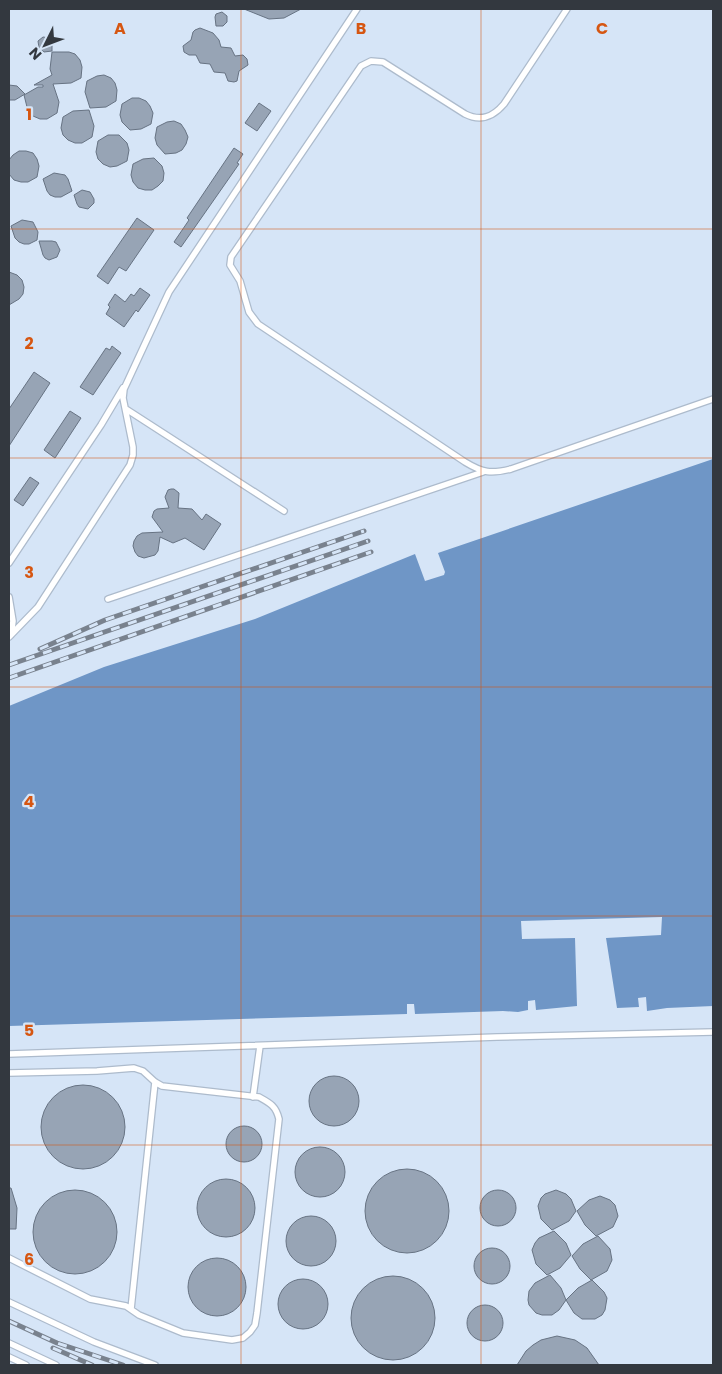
<svg xmlns="http://www.w3.org/2000/svg" width="722" height="1374" font-family="Poppins,sans-serif">
<style>
.water{fill:#6f96c6}
.building{fill:#97a4b5;stroke:#677383}
.lines{fill:none;stroke-linecap:round;stroke-linejoin:round}
.lane-casing{stroke:#adbbcc;stroke-width:8}
.lane{stroke:#fff;stroke-width:5.5}
.rail-casing{stroke:#79828e;stroke-width:5}
.rail{stroke:#d6e5f7;stroke-width:3;stroke-dasharray:9;stroke-linecap:butt}
.grid{fill:none;stroke:#d65611;stroke-width:1;stroke-opacity:0.55}
.grid-label{font-size:16px;text-anchor:middle;font-weight:bold;fill:#d65611;stroke:#d6e5f7;stroke-width:4.5;stroke-linejoin:round;paint-order:stroke}
</style>
<rect width="100%" height="100%" fill="#d6e5f7"/>
<!-- water -->
<path class="water" d="M 713,459 L 713,1006 L 667,1008 L 647,1011 L 646,997 L 638,998 L 639,1007 L 617,1008 L 606,938 L 661,935 L 662,917 L 521,921 L 522,939 L 575,938 L 577,1006 L 536,1010 L 535,1000 L 528,1001 L 528,1010 L 518,1012 L 503,1011 L 415,1014 L 414,1004 L 407,1004 L 407,1014 L 9,1026 L 9,706 L 104,667 L 255,619 L 415,554 L 425,581 L 444,575 L 445,572 L 438,553 Z"/>
<!-- building -->
<path class="building" d="M 244,9 L 301,9 L 284,18 L 269,19 Z
M 222,12 L 227,16 L 227,22 L 223,26 L 216,26 L 215,17 L 216,14 Z
M 200,28 L 213,33 L 219,40 L 221,47 L 231,48 L 235,56 L 243,55 L 247,59 L 248,65 L 239,71 L 237,81 L 234,82 L 228,81 L 225,73 L 214,72 L 210,64 L 200,63 L 196,55 L 189,55 L 184,52 L 183,46 L 191,40 L 193,32 L 195,30 Z
M 43,37 L 50,38 L 52,40 L 52,51 L 44,52 L 39,48 L 38,41 Z
M 52,52 L 69,52 L 75,54 L 80,60 L 82,67 L 81,78 L 71,83 L 53,84 L 59,102 L 57,113 L 47,119 L 40,119 L 33,116 L 28,111 L 24,95 L 38,87 L 43,87 L 43,85 L 34,85 L 52,75 L 50,69 Z
M 104,75 L 111,78 L 115,83 L 117,90 L 116,101 L 106,107 L 90,108 L 85,92 L 87,81 L 97,76 Z
M 9,85 L 17,86 L 25,94 L 15,100 L 9,100 Z
M 132,98 L 139,98 L 146,101 L 150,106 L 153,113 L 151,124 L 141,129 L 130,130 L 122,122 L 120,115 L 122,104 Z
M 259,103 L 271,111 L 257,131 L 245,123 Z
M 89,110 L 94,126 L 92,137 L 82,143 L 75,143 L 68,140 L 63,135 L 61,128 L 63,117 L 73,111 Z
M 174,121 L 181,124 L 185,130 L 188,137 L 186,144 L 182,150 L 176,153 L 165,154 L 157,145 L 155,138 L 157,127 L 167,122 Z
M 108,135 L 119,135 L 127,143 L 129,150 L 127,161 L 117,166 L 110,167 L 103,164 L 98,159 L 96,152 L 98,141 Z
M 234,148 L 243,154 L 237,163 L 239,164 L 181,247 L 174,242 L 189,220 L 187,218 Z
M 19,151 L 26,151 L 33,153 L 37,159 L 39,166 L 37,177 L 28,182 L 21,182 L 14,180 L 9,174 L 9,160 L 13,155 Z
M 154,158 L 162,166 L 164,173 L 163,181 L 158,186 L 152,190 L 145,190 L 138,188 L 133,182 L 131,175 L 133,164 L 143,159 Z
M 54,173 L 65,175 L 68,179 L 72,191 L 61,197 L 55,197 L 50,195 L 47,191 L 43,179 Z
M 82,190 L 90,192 L 94,199 L 94,203 L 88,209 L 79,207 L 77,204 L 74,195 Z
M 137,218 L 154,230 L 126,271 L 119,267 L 108,284 L 97,276 Z
M 22,220 L 33,222 L 38,232 L 37,240 L 29,244 L 24,244 L 19,242 L 15,238 L 11,226 Z
M 39,241 L 52,241 L 56,242 L 60,250 L 57,257 L 49,260 L 45,258 L 43,255 Z
M 9,272 L 17,275 L 22,280 L 24,287 L 23,294 L 19,299 L 9,305 Z
M 140,288 L 150,295 L 138,312 L 136,310 L 124,327 L 106,314 L 110,307 L 108,305 L 115,294 L 125,302 L 131,294 L 134,296 Z
M 112,346 L 121,353 L 93,395 L 80,387 L 106,348 L 110,350 Z
M 34,372 L 50,383 L 9,446 L 9,409 Z
M 70,411 L 81,418 L 55,458 L 44,450 Z
M 30,477 L 39,483 L 23,506 L 14,500 Z
M 171,489 L 174,489 L 179,493 L 178,508 L 192,509 L 202,520 L 206,514 L 221,524 L 204,550 L 185,538 L 173,543 L 160,537 L 158,551 L 155,555 L 144,558 L 138,556 L 135,552 L 133,546 L 134,541 L 137,536 L 142,533 L 163,532 L 152,517 L 154,511 L 157,509 L 169,508 L 165,497 L 168,490 Z
M309 1101a25 25 0 1 1 50 0a25 25 0 1 1-50 0Z
M41 1127a42 42 0 1 1 84 0a42 42 0 1 1-84 0Z
M226 1144a18 18 0 1 1 36 0a18 18 0 1 1-36 0Z
M295 1172a25 25 0 1 1 50 0a25 25 0 1 1-50 0Z
M365 1211a42 42 0 1 1 84 0a42 42 0 1 1-84 0Z
M197 1208a29 29 0 1 1 58 0a29 29 0 1 1-58 0Z
M 9,1188 L 11,1188 L 17,1208 L 16,1229 L 9,1229 Z
M480 1208a18 18 0 1 1 36 0a18 18 0 1 1-36 0Z
M 556,1190 L 566,1194 L 571,1199 L 576,1211 L 569,1221 L 552,1230 L 541,1219 L 538,1206 L 541,1198 L 545,1194 Z
M33 1232a42 42 0 1 1 84 0a42 42 0 1 1-84 0Z
M 600,1196 L 610,1200 L 615,1205 L 618,1216 L 613,1227 L 596,1236 L 585,1225 L 577,1211 L 589,1200 Z
M286 1241a25 25 0 1 1 50 0a25 25 0 1 1-50 0Z
M 554,1231 L 566,1243 L 571,1255 L 560,1268 L 547,1275 L 536,1264 L 532,1250 L 535,1243 L 539,1238 Z
M 598,1236 L 610,1249 L 612,1260 L 607,1271 L 591,1280 L 580,1269 L 572,1256 L 583,1244 Z
M474 1266a18 18 0 1 1 36 0a18 18 0 1 1-36 0Z
M188 1287a29 29 0 1 1 58 0a29 29 0 1 1-58 0Z
M 550,1275 L 561,1288 L 566,1300 L 578,1288 L 592,1280 L 604,1292 L 607,1298 L 605,1310 L 602,1315 L 595,1319 L 582,1319 L 574,1313 L 566,1300 L 559,1310 L 552,1315 L 542,1315 L 536,1313 L 529,1305 L 528,1300 L 529,1291 L 535,1283 Z
M351 1318a42 42 0 1 1 84 0a42 42 0 1 1-84 0Z
M278 1304a25 25 0 1 1 50 0a25 25 0 1 1-50 0Z
M467 1323a18 18 0 1 1 36 0a18 18 0 1 1-36 0Z
M 557,1336 L 575,1340 L 587,1348 L 599,1365 L 517,1365 L 526,1351 L 533,1345 L 541,1340 Z"/>
<g class="lines">
<defs>
<path id="lane" d="M 567,9 L 504,104 C 493,117 481,122 465,114 L 383,62 L 371,61 L 361,66 L 231,257 L 230,265 L 240,281 L 249,312 L 258,324 L 465,462 C 483,473 491,474 511,469 L 713,399
M 126,409 L 284,511
M 9,563 L 101,425 L 123,388
M 9,597 L 13,621 L 11,635
M 108,599 L 483,472
M 9,637 L 38,607 L 130,465 L 133,455 L 133,447 L 123,398 L 124,389 L 169,292 L 357,9
M 9,1054 L 497,1037 L 713,1032
M 9,1073 L 97,1071 L 134,1068 L 143,1071 L 155,1082 L 162,1086 L 259,1097 C 270,1103 276,1106 279,1119 L 257,1313 L 255,1325 L 250,1332 L 243,1338 L 232,1340 L 183,1333 L 139,1315 L 126,1306 L 90,1299 L 9,1258
M 253,1097 L 260,1046
M 9,1302 L 94,1342 L 155,1365
M 131,1309 L 155,1082
M 9,1343 L 56,1365
M 9,1357 L 26,1365"/>
</defs>
<!-- lane casing -->
<use href="#lane" class="lane-casing"/>
<!-- lane -->
<use href="#lane" class="lane"/>
<defs>
<path id="rail" d="M 40,649 L 105,620 L 364,531
M 9,665 L 368,541
M 9,678 L 371,552
M 9,1321 L 57,1343 L 123,1365
M 53,1348 L 92,1365"/>
</defs>
<!-- rail casing -->
<use href="#rail" class="rail-casing"/>
<!-- rail -->
<use href="#rail" class="rail"/>
</g>
<!-- grid -->
<path class="grid" d="M 241,9 L 241,1365M 481,9 L 481,1365M 9,229 L 713,229M 9,458 L 713,458M 9,687 L 713,687M 9,916 L 713,916M 9,1145 L 713,1145"/>
<g class="grid-label">
<text x="120" y="34">A</text>
<text x="361" y="34">B</text>
<text x="602" y="34">C</text>
<text x="29" y="120">1</text>
<text x="29" y="349">2</text>
<text x="29" y="578">3</text>
<text x="29" y="807">4</text>
<text x="29" y="1036">5</text>
<text x="29" y="1265">6</text>
</g>
<!-- border -->
<rect width="722" height="1374" fill="none" stroke="#33383f" stroke-width="20"/>
<!-- north arrow -->
<g transform="translate(45 45) rotate(228)" stroke="#d6e5f7" stroke-width="4" paint-order="stroke">
<path d="M0-4L9 19L0 12L-9 19Z" fill="#33383f"/>
<text y="-8" font-size="14" font-weight="bold" text-anchor="middle" fill="#33383f">N</text>
</g>
</svg>
